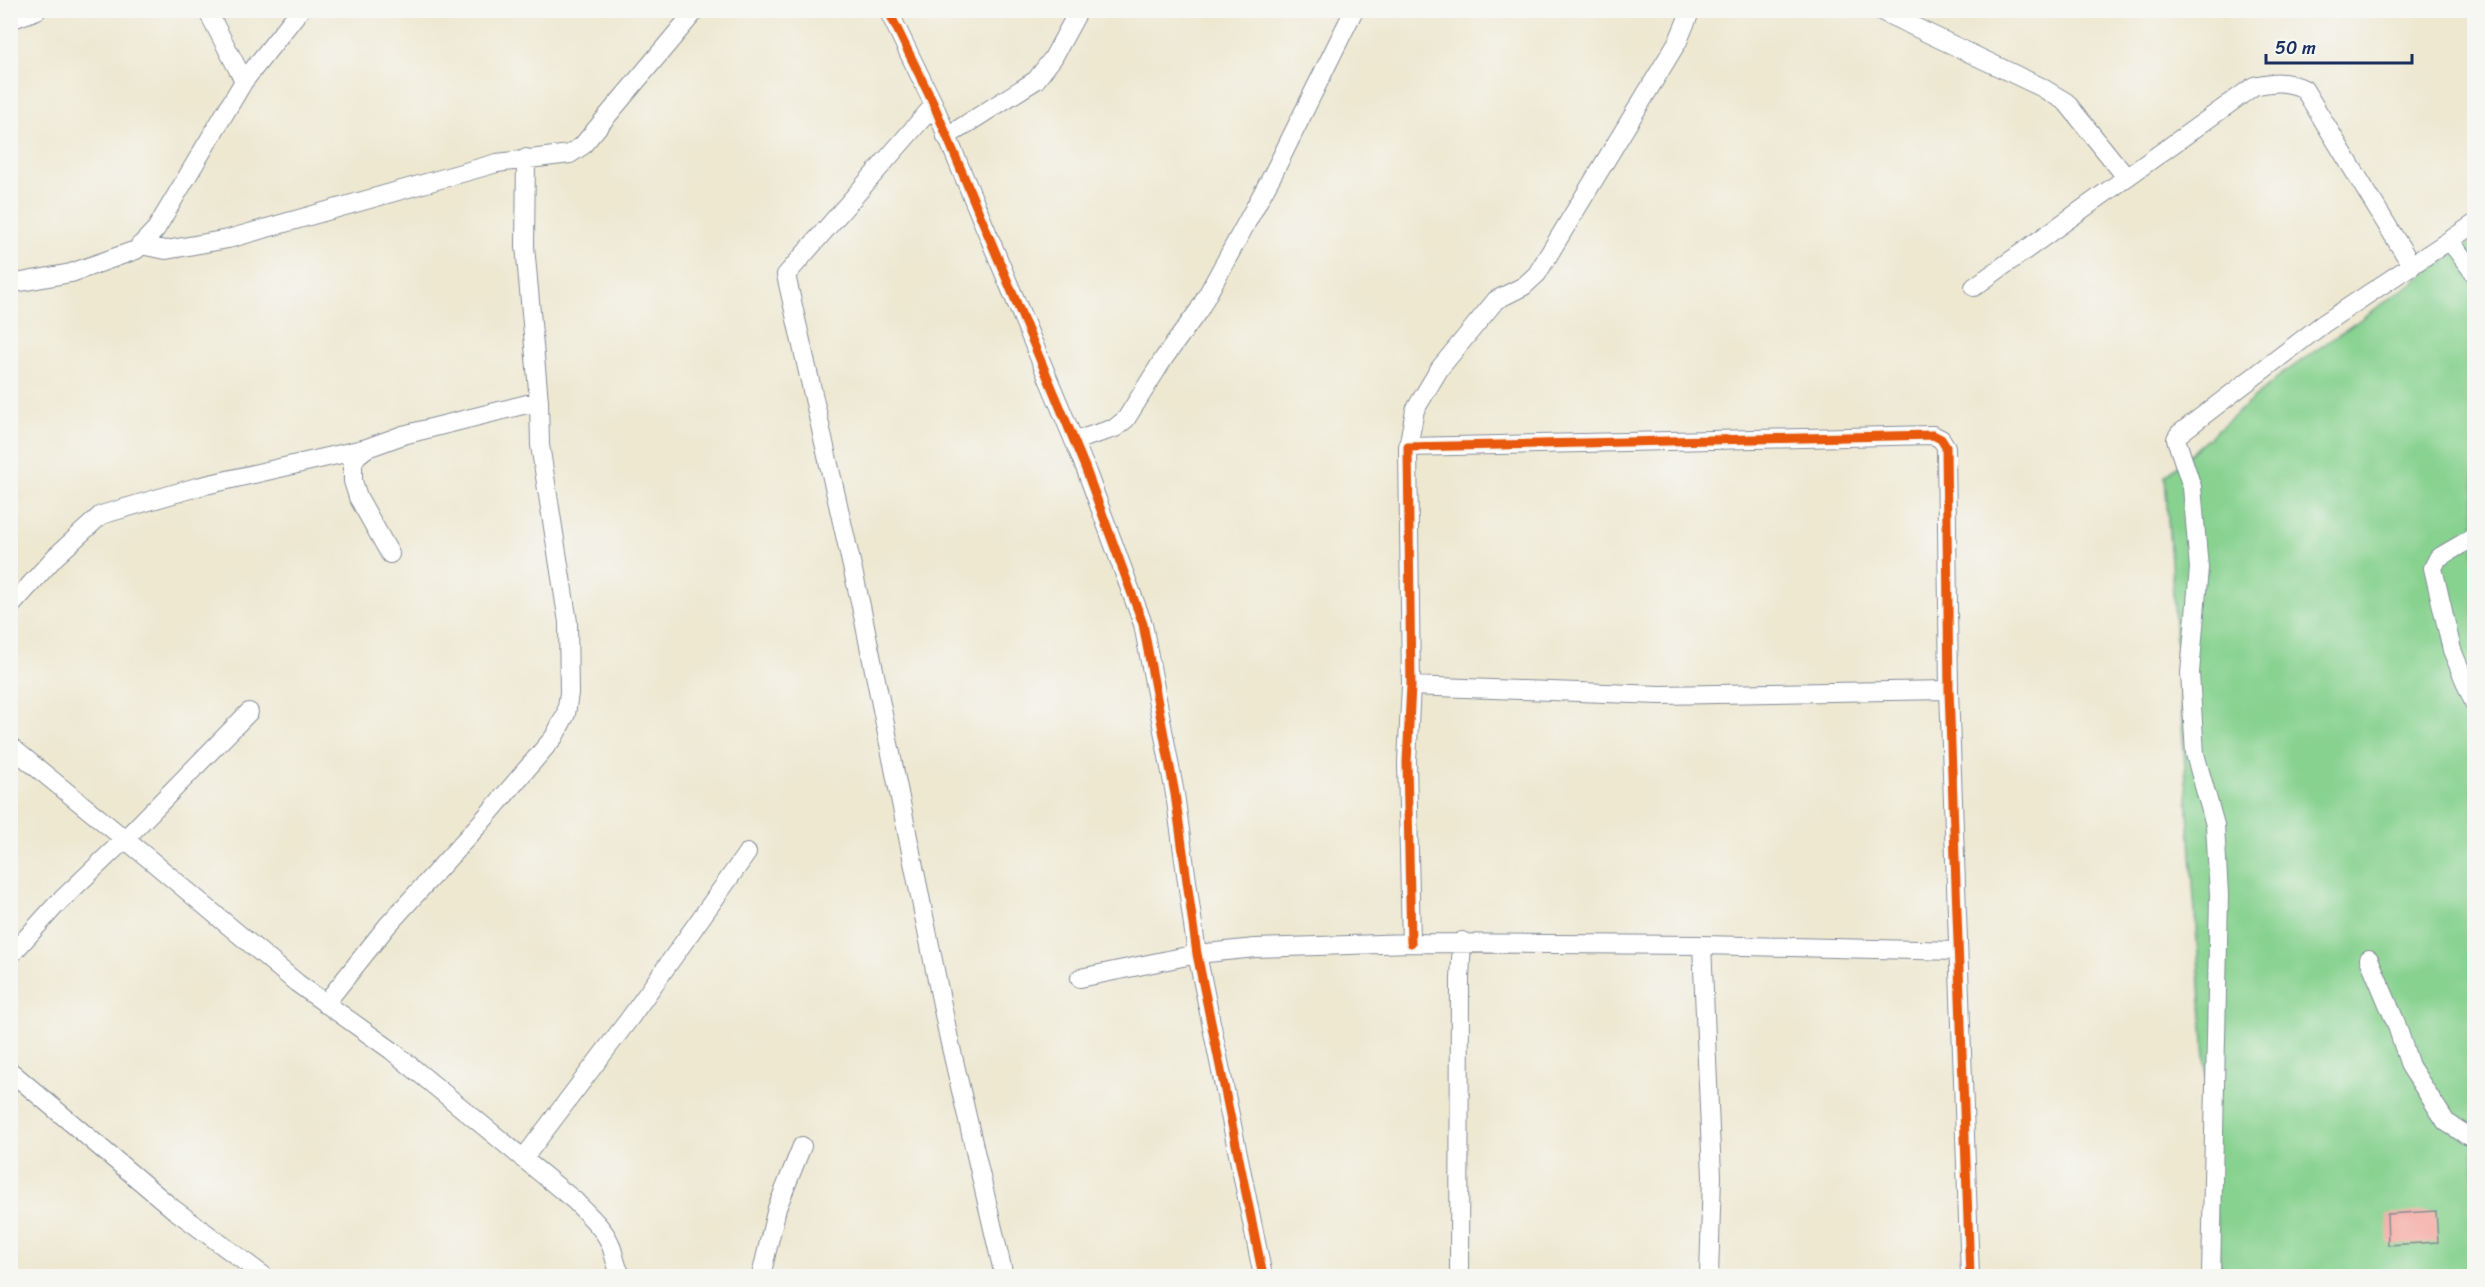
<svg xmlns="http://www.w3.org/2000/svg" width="2485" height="1287" font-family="Sriracha,sans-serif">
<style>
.green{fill:#87d28f;stroke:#518076;stroke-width:1.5}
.building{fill:#f5a39b}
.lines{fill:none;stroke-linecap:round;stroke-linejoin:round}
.minor-casing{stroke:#848c98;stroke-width:20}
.minor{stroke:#fff;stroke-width:18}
.cycleway-casing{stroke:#f6f6f2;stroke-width:13}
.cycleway{stroke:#e8590c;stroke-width:9}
</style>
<rect width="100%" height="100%" fill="#f6f6f2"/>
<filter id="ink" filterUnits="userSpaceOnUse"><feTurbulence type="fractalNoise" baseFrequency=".0167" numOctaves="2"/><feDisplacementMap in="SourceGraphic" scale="12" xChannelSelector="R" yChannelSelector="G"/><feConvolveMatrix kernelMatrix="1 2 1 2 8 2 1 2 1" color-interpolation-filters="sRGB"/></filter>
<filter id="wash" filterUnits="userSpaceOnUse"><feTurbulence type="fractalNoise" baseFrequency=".008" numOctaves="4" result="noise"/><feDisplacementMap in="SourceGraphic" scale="24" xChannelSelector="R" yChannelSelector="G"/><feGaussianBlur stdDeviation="1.35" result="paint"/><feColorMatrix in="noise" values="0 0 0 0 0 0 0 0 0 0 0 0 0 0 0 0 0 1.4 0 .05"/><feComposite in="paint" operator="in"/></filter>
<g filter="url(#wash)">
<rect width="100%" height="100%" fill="#eee8d1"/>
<!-- green -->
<path class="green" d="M 2474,240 L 2474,1276 L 2220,1276 L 2165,476 L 2278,377 Z"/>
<g id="blocks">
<!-- building -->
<path class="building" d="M 2436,1211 L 2438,1242 L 2388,1245 L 2387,1214 Z"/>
</g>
</g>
<g filter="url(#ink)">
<use href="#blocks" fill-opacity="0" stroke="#848c98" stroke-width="1.5"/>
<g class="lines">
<defs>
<path id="minor" d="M 207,10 L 244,81
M 888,10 L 934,105 L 1085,467 L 1143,624 L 1175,794 L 1197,954 L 1263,1276
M 1879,10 L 2041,87 L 2066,102 L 2126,177
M 10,20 L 37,10
M 934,105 L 786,275 L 861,606 L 949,1039 L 1004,1276
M 946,137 L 1036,80 L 1053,58 L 1079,10
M 2450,241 L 2474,273
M 140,245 L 166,250 L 228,239 L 497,163 L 570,154 L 582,146 L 696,10
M 10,284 L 71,273 L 136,250 L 156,229 L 244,81 L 300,10
M 1974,287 L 2254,86 C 2273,82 2286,80 2304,89 L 2412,266
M 1074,441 L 1115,428 L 1126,419 L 1164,358 L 1199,310 L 1273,174 L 1354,10
M 1408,447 L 1415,410 L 1440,368 L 1496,300 L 1524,286 L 1537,274 L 1678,41 L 1691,10
M 2474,537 L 2438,558 L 2433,568 L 2452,650 L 2474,703
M 390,554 L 358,497 L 353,481 L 353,462 L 358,455 L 367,448 L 403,435 L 539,401
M 10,607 L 55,557 L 101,515 L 197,487 L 367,448
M 1411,686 L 1660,695 L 1949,690
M 10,746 L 148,858 L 297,983 L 391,1050 L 575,1201 C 586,1213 602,1226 609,1241 C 615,1253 614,1265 622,1276
M 1411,943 L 1407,762 L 1411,686 L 1408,447 L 1933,435 L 1941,439 L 1946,447 L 1949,690 L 1970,1276
M 1702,945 L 1712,1176 L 1709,1276
M 10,956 L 56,905 L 125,839 L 249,712
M 2369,959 L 2396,1023 L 2410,1066 L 2446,1122 L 2468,1136 L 2474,1136
M 1080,978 L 1197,954 L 1255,948 L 1411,943 L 1702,945 L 1958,951
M 325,1004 L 387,926 L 485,818 L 554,737 L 566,714 L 569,693 L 568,622 L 540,445 L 539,401 L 525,246 L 526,158
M 10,1071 L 172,1208 L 264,1276
M 523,1159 L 630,1018 L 747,853
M 761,1276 L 777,1208 L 802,1146
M 1459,1276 L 1460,979 L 1462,941
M 2211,1276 L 2219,895 L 2215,825 L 2195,754 L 2190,673 L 2199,568 L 2192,487 L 2176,439 L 2179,434 L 2323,324 L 2474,224"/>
</defs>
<!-- minor casing -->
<use href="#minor" class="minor-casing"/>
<!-- minor -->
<use href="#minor" class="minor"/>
<defs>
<path id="cycleway" d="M 888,10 L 934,105 L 1085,467 L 1143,624 L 1175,794 L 1197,954 L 1263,1276
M 1411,943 L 1407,762 L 1411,686 L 1408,447 L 1933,435 L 1941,439 L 1946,447 L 1949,690 L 1970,1276"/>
</defs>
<!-- cycleway casing -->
<use href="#cycleway" class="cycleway-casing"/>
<!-- cycleway -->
<use href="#cycleway" class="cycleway"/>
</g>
</g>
<!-- margin -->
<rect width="2485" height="1287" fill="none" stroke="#f6f6f2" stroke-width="36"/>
<!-- scale -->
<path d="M2266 54v9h146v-9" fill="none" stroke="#1b2f5e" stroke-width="3"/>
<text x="2275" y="54" font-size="18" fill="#1b2f5e" stroke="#f6f6f2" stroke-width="4.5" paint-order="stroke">50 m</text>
</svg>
